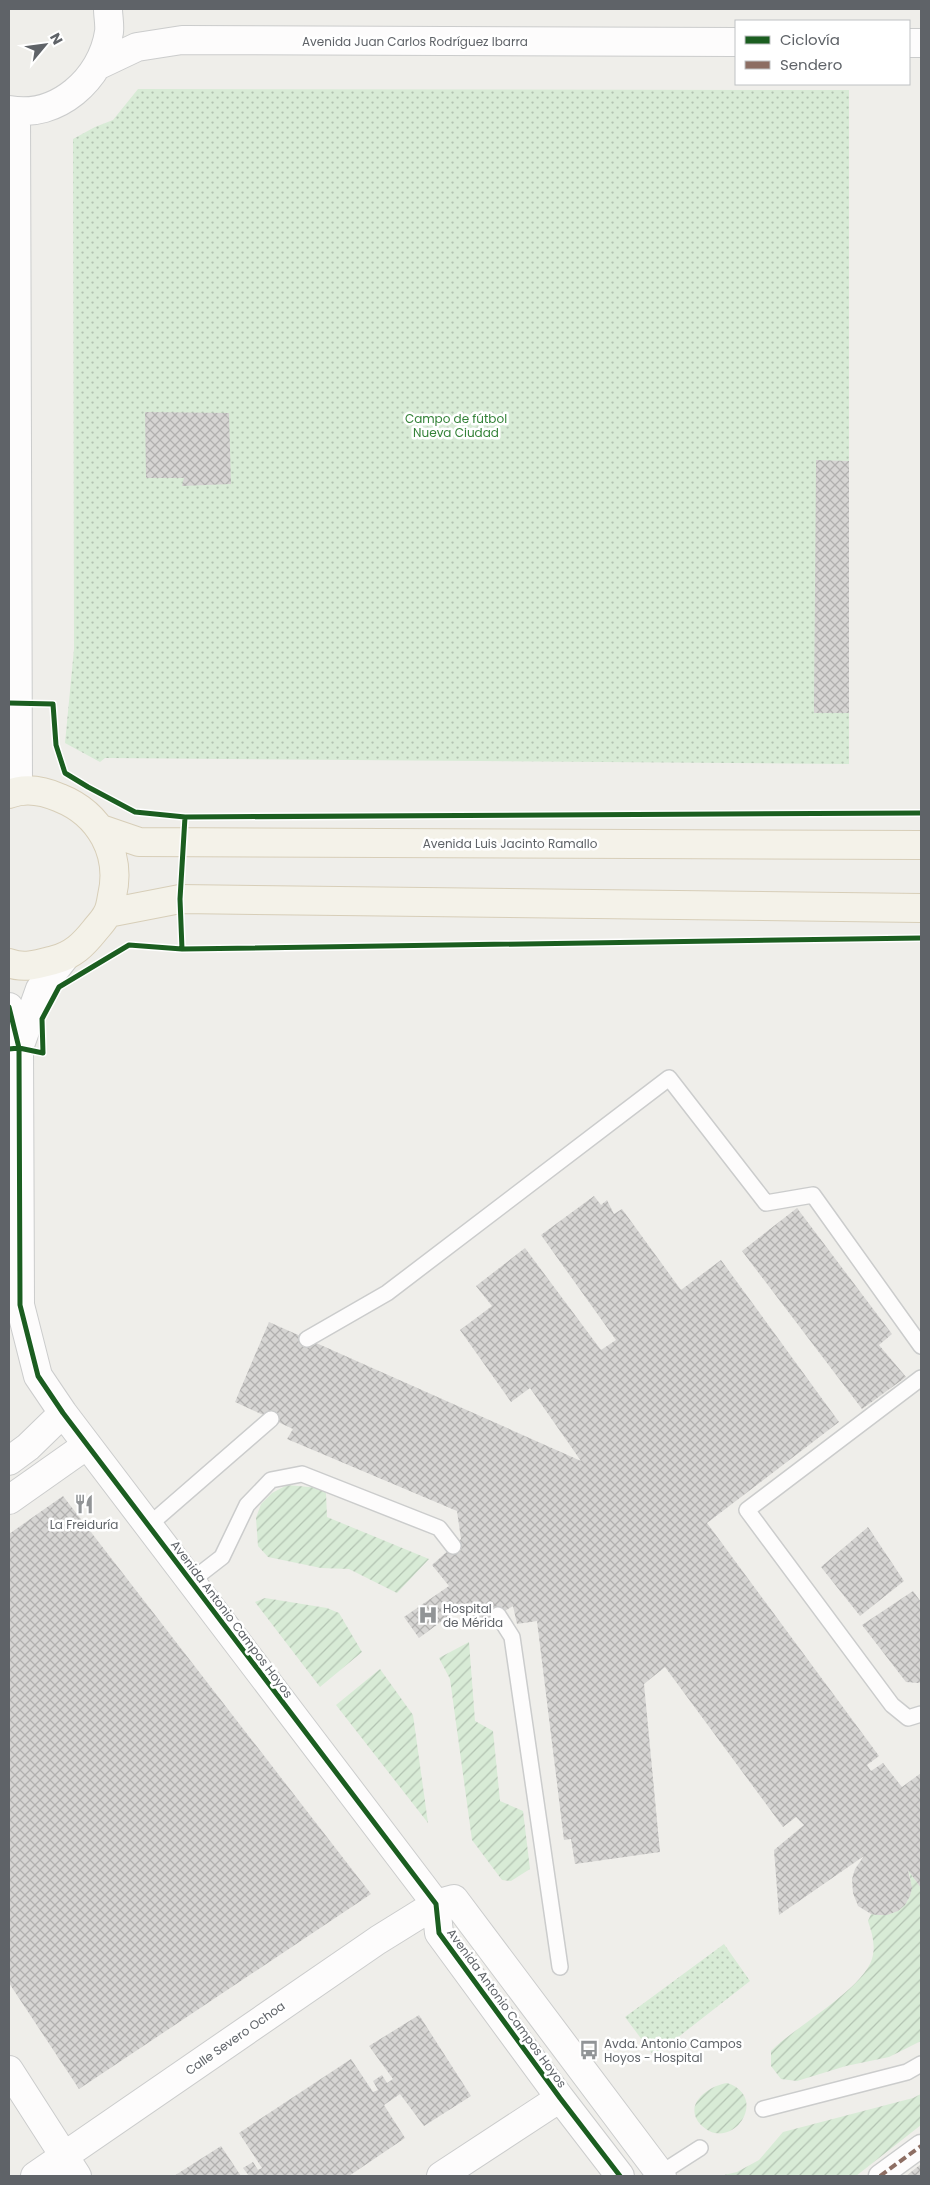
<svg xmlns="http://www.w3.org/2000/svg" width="930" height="2185" font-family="Poppins,sans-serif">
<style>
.park{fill:url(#park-dots)}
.garden{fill:url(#garden-furrows)}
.building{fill:url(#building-cross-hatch)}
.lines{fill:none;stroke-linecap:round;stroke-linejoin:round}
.service-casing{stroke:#cbcccc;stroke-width:18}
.pedestrian-casing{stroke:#cbcccc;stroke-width:25}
.minor-casing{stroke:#cbcccc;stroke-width:30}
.primary-casing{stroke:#d7ceb8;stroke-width:30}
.service{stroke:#fdfcfc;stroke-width:15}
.pedestrian{stroke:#fdfcfc;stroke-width:22}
.minor{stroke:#fdfcfc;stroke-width:28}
.primary{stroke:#f4f2e9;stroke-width:28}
.quiet{stroke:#8d6e63;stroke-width:4;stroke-dasharray:8 4;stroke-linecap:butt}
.cycleway-casing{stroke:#fff;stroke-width:8}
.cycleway{stroke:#1b5e20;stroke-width:5}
.labels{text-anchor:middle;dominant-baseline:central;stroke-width:5;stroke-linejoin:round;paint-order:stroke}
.street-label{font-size:12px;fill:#5f6368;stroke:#fff}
.park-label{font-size:12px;fill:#348238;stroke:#fff}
.poi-label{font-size:12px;fill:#5f6368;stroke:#fff;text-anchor:start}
</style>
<defs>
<pattern id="park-dots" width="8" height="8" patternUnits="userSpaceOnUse" patternTransform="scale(1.25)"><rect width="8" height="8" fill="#d8ebd6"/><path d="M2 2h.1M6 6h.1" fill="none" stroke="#b2c2b1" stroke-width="1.8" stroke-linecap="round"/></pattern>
<pattern id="garden-furrows" width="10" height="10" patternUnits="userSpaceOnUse" patternTransform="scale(1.25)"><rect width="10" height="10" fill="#d8ebd6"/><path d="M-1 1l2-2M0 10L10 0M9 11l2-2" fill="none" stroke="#b2c2b1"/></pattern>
<pattern id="building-cross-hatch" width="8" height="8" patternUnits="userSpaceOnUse" patternTransform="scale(1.25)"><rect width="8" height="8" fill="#d6d5d3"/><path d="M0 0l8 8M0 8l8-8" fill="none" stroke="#b1b0af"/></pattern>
</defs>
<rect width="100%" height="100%" fill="#efeeea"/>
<!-- park -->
<path class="park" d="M 138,89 L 849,90 L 849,764 L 105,758 L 100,762 L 65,743 L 74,649 L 73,139 L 95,127 L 113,120 Z
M 724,1944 L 750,1981 L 654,2056 L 625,2017 Z"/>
<!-- garden -->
<path class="garden" d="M 287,1485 L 320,1488 L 326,1493 L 327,1517 L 429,1559 L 397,1593 L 349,1569 L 321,1568 L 268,1557 L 258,1546 L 256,1518 L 261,1504 L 272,1493 Z
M 265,1598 L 327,1608 L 339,1613 L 362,1652 L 320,1687 L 255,1602 Z
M 469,1642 L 475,1721 L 493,1731 L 500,1801 L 523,1811 L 530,1869 L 511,1881 L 502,1880 L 472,1840 L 450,1679 L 439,1658 Z
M 380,1669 L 413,1715 L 428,1823 L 336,1705 Z
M 908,1870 L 921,1888 L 921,2041 L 889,2057 L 846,2066 L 797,2081 L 781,2079 L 771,2066 L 771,2051 C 796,2026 862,1990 872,1959 C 876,1946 872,1933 868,1921 L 871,1914 C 902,1919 918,1899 908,1870 Z
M 727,2083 C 771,2097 731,2155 701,2125 C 682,2105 708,2086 727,2083 Z
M 921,2094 L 921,2125 L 856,2176 L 720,2176 L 737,2172 L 759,2160 L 783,2132 L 913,2098 Z"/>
<!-- building -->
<path class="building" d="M 145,412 L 229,413 L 231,484 L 182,486 L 184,478 L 146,478 Z
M 816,460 L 849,461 L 849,713 L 814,713 Z
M 594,1196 L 601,1205 L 607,1200 L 614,1214 L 622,1209 L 681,1290 L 721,1260 L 839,1422 L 707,1523 L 879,1756 L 867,1765 L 871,1771 L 883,1763 L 902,1787 L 921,1773 L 921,1888 L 908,1870 L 912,1888 L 910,1896 L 905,1905 L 898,1911 L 887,1915 L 877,1915 L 871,1914 L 858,1906 L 853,1893 L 852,1879 L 855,1869 L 864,1856 L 779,1915 L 774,1850 L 804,1825 L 796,1817 L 783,1827 L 665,1667 L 644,1684 L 660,1852 L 575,1864 L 571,1839 L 564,1840 L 537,1621 L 517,1624 L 513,1606 L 480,1626 L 465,1604 L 419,1638 L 404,1617 L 449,1586 L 432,1565 L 461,1539 L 457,1511 L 287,1439 L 293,1429 L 235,1402 L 269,1322 L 581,1461 L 530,1388 L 511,1402 L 460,1330 L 492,1306 L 476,1286 L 525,1248 L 601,1350 L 616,1340 L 541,1235 Z
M 797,1208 L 892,1334 L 879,1345 L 906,1377 L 862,1409 L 742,1251 Z
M 63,1496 L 371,1894 L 79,2089 L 9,1983 L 9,1534 Z
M 868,1527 L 904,1581 L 860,1616 L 821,1567 Z
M 913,1591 L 921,1602 L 921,1682 L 918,1683 L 906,1682 L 862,1625 Z
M 419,2015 L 471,2096 L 424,2126 L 400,2094 L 384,2105 L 405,2138 L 349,2176 L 249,2176 L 243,2168 L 253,2162 L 258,2170 L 262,2168 L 239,2133 L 351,2059 L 373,2092 L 378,2090 L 373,2081 L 382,2075 L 387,2083 L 393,2079 L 369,2046 Z
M 221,2146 L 241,2176 L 174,2176 Z
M 921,2164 L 921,2176 L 906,2176 Z"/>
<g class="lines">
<defs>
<path id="service" d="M 307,1339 L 387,1293 L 669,1078 L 766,1203 L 813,1195 L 921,1346
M 921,1378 L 747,1510 L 892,1705 L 908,1718 L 921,1714
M 149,1525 L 271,1419
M 191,1581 L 222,1557 L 247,1505 L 271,1480 L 302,1474 L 439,1528 L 453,1546
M 498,1615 L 512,1637 L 560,1967
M 763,2109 L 907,2072 L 921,2064
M 661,2173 L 700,2148"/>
<path id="pedestrian" d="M 880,2176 L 921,2146"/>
<path id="minor" d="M 909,43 L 921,43
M 99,65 L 137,47 L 182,40 L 736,42
M 9,110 C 57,119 102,79 109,32 C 110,25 108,16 108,9
M 16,111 L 18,790
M 9,1007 L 19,1048 L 20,1305 L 38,1376 L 63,1413 L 436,1904 L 439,1933 L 560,2098 L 620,2176
M 19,1048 L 40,989 L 65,957
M 9,1461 L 28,1447 L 63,1413
M 9,1500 L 87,1445
M 9,2070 L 77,2176
M 35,2176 L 378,1940 L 436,1904 L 454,1899 L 662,2176
M 441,2176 L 560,2098"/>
<path id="primary" d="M 9,794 C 26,787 44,791 60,798 C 100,814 122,854 112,896 C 111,902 110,909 107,914 C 104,920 99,925 95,930 C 83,945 73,955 54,960 C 39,964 24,969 9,963
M 101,829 L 139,842 L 921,845
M 108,913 L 180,899 L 921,908"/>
</defs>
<!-- service casing -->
<use href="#service" class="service-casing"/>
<!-- pedestrian casing -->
<use href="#pedestrian" class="pedestrian-casing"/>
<!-- minor casing -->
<use href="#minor" class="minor-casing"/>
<!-- primary casing -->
<use href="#primary" class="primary-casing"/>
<!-- service -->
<use href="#service" class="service"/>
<!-- pedestrian -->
<use href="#pedestrian" class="pedestrian"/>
<!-- minor -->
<use href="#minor" class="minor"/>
<!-- primary -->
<use href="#primary" class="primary"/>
<!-- quiet -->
<path class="quiet" d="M 880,2176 L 921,2146"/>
<defs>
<path id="cycleway" d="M 9,703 L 53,704 L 56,745 L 65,773 L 88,787 L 135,812 L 185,817 L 921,813
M 182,949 L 180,899 L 185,817
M 9,1007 L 19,1048 L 20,1305 L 38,1376 L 63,1413 L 436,1904 L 439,1933 L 560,2098 L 620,2176
M 9,1049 L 19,1048 L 43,1053 L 42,1019 L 59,987 L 129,945 L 182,949 L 921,938"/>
</defs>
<!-- cycleway casing -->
<use href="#cycleway" class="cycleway-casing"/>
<!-- cycleway -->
<use href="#cycleway" class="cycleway"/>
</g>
<!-- icons -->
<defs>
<symbol id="restaurant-bare" viewBox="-9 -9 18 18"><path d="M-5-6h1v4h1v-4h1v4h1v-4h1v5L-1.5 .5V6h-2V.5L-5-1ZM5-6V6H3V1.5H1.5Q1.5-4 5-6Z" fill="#919496" stroke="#fff" stroke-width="2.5" paint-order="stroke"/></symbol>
<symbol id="hospital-bare" viewBox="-9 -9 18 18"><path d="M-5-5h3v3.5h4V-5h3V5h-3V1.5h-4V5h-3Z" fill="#919496" stroke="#fff" stroke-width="2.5" paint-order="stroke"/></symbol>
<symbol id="bus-bare" viewBox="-9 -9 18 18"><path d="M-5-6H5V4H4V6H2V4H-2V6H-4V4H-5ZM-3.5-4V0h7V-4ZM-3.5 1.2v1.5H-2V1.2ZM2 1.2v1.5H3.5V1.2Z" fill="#919496" stroke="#fff" stroke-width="2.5" paint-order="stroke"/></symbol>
</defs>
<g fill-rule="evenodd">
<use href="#restaurant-bare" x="70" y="1490" width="28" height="28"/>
<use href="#hospital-bare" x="414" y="1601" width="28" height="28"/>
<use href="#bus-bare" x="575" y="2036" width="28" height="28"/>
</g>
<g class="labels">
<!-- street labels -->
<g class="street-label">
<text x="415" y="41">Avenida Juan Carlos Rodríguez Ibarra</text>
<text x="510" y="843">Avenida Luis Jacinto Ramallo</text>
<text transform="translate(232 1619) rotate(53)">Avenida Antonio Campos Hoyos</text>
<text transform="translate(507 2008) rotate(54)">Avenida Antonio Campos Hoyos</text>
<text transform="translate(235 2038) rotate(-35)">Calle Severo Ochoa</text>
</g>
<!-- park labels -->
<g class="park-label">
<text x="456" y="418">Campo de fútbol<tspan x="456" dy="14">Nueva Ciudad</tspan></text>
</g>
<!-- poi labels -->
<g class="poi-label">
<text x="84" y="1524" text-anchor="middle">La Freiduría</text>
<text x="443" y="1608">Hospital<tspan x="443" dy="14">de Mérida</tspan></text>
<text x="604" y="2043">Avda. Antonio Campos<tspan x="604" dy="14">Hoyos - Hospital</tspan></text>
</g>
</g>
<!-- border -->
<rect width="930" height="2185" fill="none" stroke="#5f6368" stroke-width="20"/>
<!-- legend -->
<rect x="735" y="20" width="175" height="65" fill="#ffffff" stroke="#bfc1c3"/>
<rect x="745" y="36" width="25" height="8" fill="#1b5e20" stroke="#bfc1c3"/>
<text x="780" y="45" font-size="15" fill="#5f6368">Ciclovía</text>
<rect x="745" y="61" width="25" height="8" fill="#8d6e63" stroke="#bfc1c3"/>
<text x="780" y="70" font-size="15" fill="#5f6368">Sendero</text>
<!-- north arrow -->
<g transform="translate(45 45) rotate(61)" stroke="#ffffff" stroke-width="4" paint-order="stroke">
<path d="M0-4L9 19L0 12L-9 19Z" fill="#5f6368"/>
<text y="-8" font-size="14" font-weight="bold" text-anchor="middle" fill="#5f6368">N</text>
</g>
</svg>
